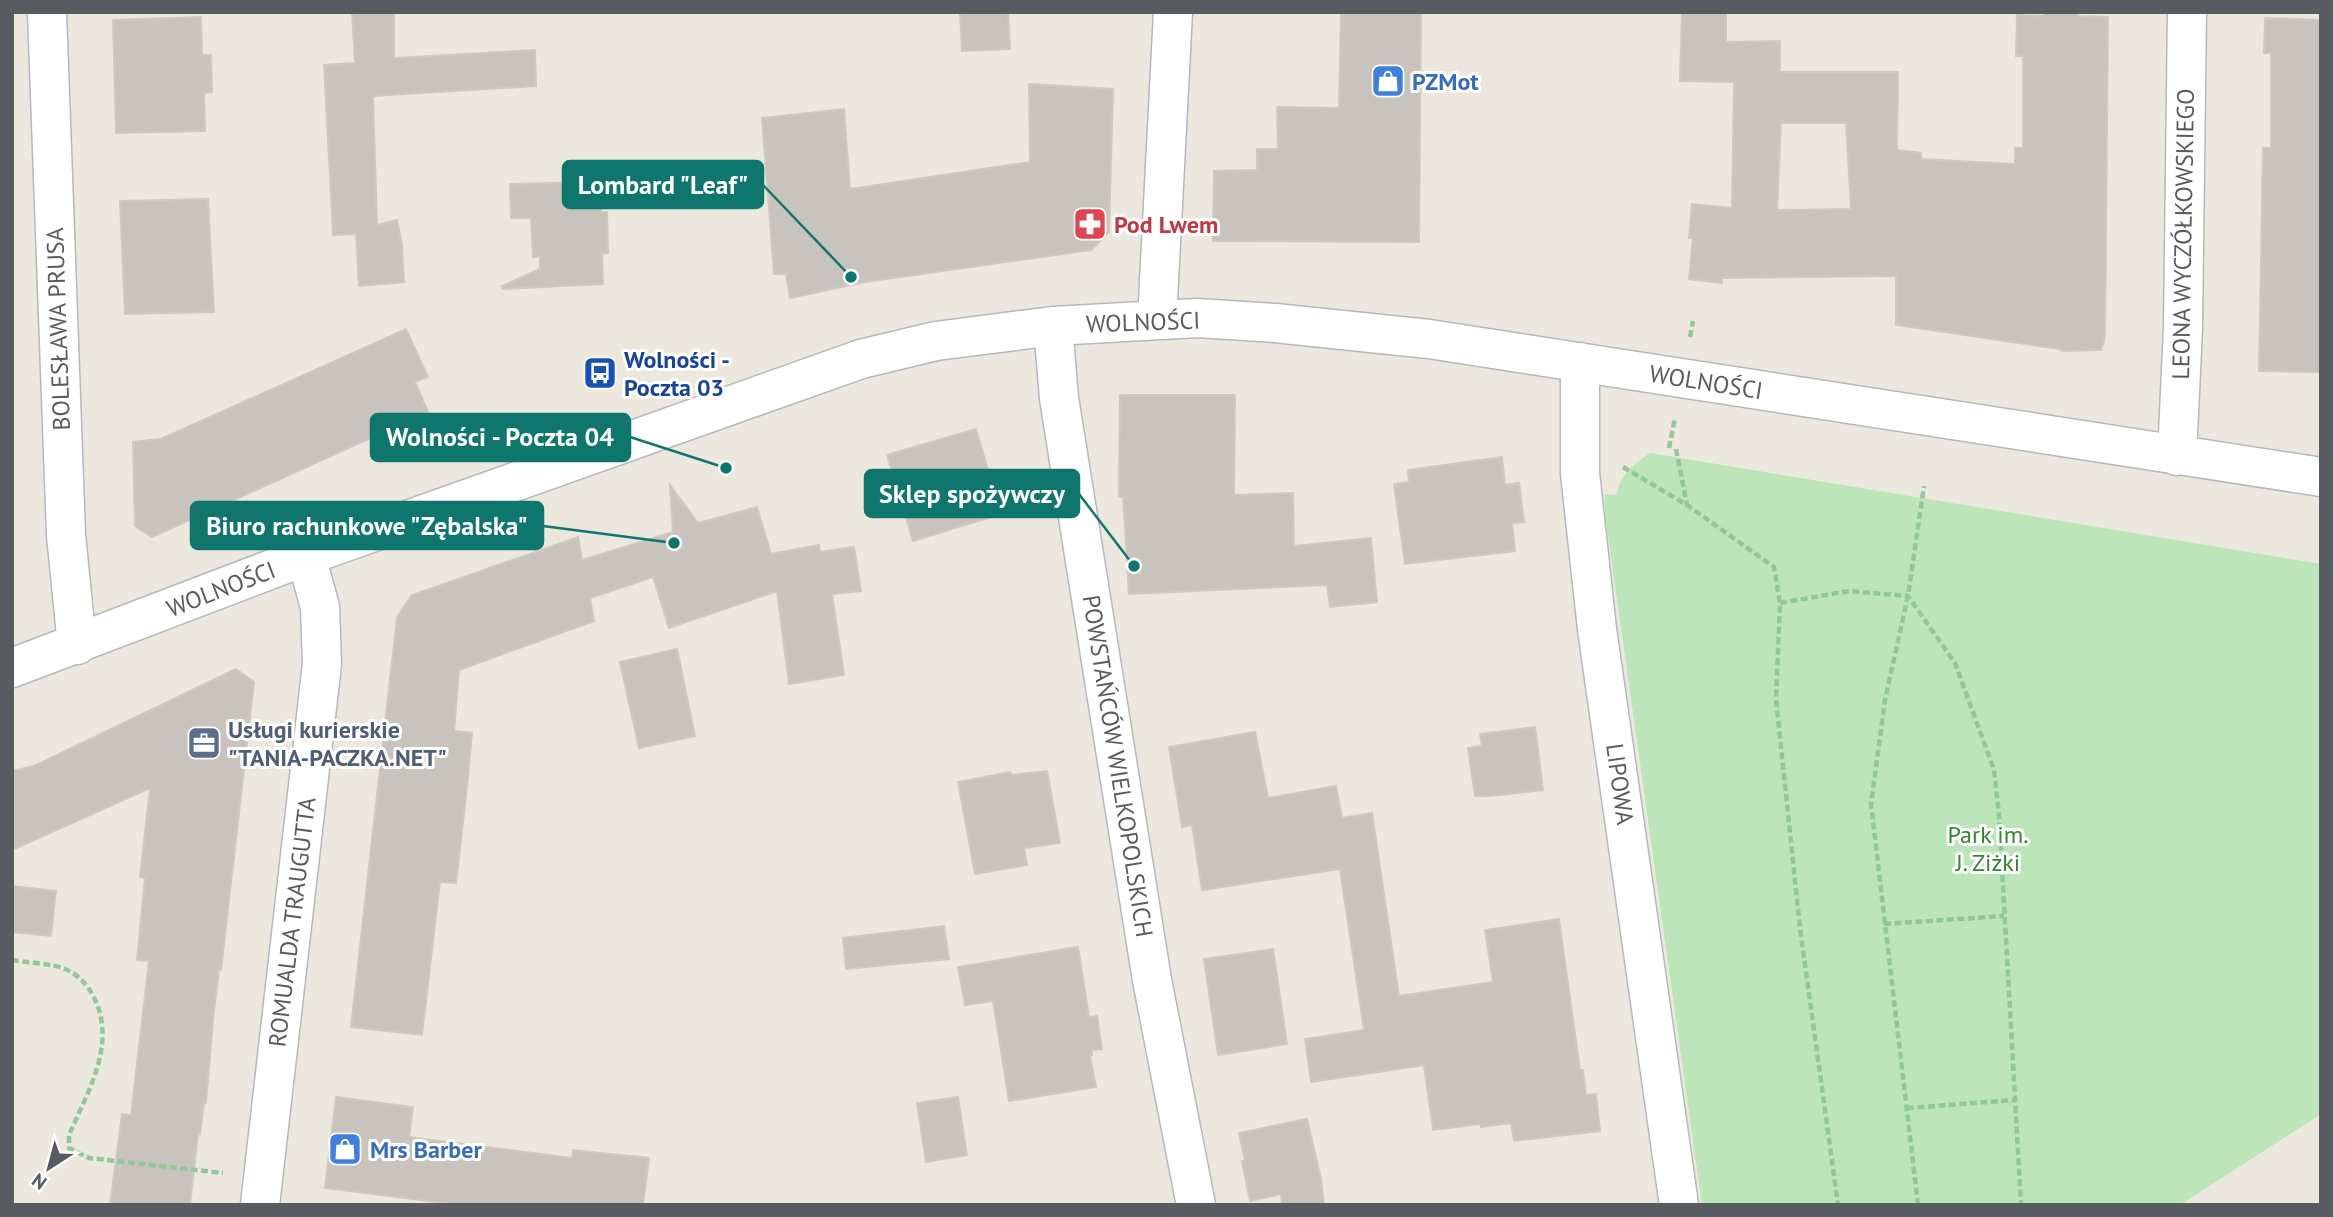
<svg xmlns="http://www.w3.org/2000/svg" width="2333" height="1217" font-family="'PT Sans',sans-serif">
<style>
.green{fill:#bce5b9}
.building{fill:#c8c4bd;stroke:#d0c9bd;stroke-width:2;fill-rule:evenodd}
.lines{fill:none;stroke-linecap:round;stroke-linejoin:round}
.minor-casing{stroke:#b5b8bc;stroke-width:41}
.path{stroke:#92c79c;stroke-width:4.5;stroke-dasharray:7 3.5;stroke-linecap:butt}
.minor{stroke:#fff;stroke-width:38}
.labels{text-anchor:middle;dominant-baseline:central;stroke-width:6;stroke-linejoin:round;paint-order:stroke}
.shop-label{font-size:24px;font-weight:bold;fill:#366cbe;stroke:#fff;text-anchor:start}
.health-label{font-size:24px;font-weight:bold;fill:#be3a42;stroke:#fff;text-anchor:start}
.street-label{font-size:24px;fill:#585c60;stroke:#fff}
.transit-label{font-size:24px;font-weight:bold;fill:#164399;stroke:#fff;text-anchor:start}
.service-label{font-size:24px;font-weight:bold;fill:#4e5e75;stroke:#fff;text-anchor:start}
.park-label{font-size:24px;fill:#338631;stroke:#fff}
.leader{fill:none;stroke:#0f766e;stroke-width:2.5}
.callout-dot{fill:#0f766e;stroke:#fff;stroke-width:2.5}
.callout{fill:#0f766e;stroke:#0f766e;stroke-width:2.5}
.callout-label{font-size:26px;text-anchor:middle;font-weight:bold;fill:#fff}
</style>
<rect width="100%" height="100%" fill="#ece8de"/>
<!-- green -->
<path class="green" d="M 1650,453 L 2321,564 L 2321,1114 L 2180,1205 L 1702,1205 L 1605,514 L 1605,494 L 1617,495 C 1619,475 1634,464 1650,453 Z"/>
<!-- building -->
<path class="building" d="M 352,12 L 394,12 L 394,58 L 535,50 L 536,86 L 373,96 L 377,225 L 397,220 L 402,245 L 404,282 L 359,286 L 356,234 L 333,235 L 324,65 L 355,63 Z
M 960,12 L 1008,12 L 1010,49 L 962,51 Z
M 1341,12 L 1421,12 L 1419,242 L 1213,241 L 1214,171 L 1257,170 L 1257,149 L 1278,149 L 1277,107 L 1339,108 Z
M 1682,12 L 1726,12 L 1726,42 L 1780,41 L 1780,72 L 1898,72 L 1897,150 L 1921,153 L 1921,159 L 2015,164 L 2015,148 L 2023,148 L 2023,56 L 2016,56 L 2017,15 L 2044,16 L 2044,12 L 2077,12 L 2077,16 L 2108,17 L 2105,337 L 2101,350 L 2062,351 L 2060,349 L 1896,325 L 1896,276 L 1722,278 L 1722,283 L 1689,279 L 1693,238 L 1689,238 L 1692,204 L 1732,208 L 1734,82 L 1680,81 ZM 1781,123 L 1846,123 L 1851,209 L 1777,210 Z
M 201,17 L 202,55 L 211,55 L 212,92 L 204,93 L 205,131 L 116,133 L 113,20 Z
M 2265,18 L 2321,20 L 2321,372 L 2259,371 L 2263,148 L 2271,148 L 2271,53 L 2264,53 Z
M 1029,84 L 1113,89 L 1109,232 L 1091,250 L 865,282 L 790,298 L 786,274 L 774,274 L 762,118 L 844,109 L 850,189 L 1030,162 Z
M 601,182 L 601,212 L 607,212 L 608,253 L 602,254 L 603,284 L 503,289 L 502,286 L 540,269 L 540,256 L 533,257 L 531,218 L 511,218 L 510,184 Z
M 208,199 L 214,312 L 125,314 L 120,201 Z
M 406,329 L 428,377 L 415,382 L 428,412 L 152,537 L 135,526 L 133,442 L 161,439 Z
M 1120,395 L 1235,395 L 1234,495 L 1293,493 L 1294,546 L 1371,538 L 1377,602 L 1330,607 L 1327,585 L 1129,594 L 1123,497 L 1119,497 Z
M 976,429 L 1001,514 L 913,541 L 887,455 Z
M 1502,457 L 1505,485 L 1519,483 L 1524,522 L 1512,523 L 1515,551 L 1405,564 L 1394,484 L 1409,482 L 1408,470 Z
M 670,485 L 698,523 L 757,507 L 771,554 L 819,545 L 820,552 L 854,547 L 861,591 L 832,594 L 844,675 L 789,684 L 777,591 L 669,628 L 653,577 L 590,598 L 594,621 L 459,670 L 454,731 L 472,733 L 467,787 L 456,883 L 440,882 L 422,1035 L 351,1027 L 397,617 L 412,595 L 578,537 L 582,560 L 673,532 Z
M 677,649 L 695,736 L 639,748 L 620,662 Z
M 236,669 L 254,682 L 221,970 L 219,970 L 213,1020 L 206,1103 L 204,1103 L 200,1134 L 198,1133 L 190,1205 L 110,1205 L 122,1114 L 131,1115 L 149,961 L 137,960 L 145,878 L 140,877 L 150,788 L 12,850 L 12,771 L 34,766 Z
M 1535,727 L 1543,790 L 1491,796 L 1475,796 L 1468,748 L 1482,746 L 1480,734 Z
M 1255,732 L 1268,798 L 1336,786 L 1342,818 L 1372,813 L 1399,996 L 1493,982 L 1485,930 L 1559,919 L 1580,1070 L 1583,1070 L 1586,1095 L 1596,1094 L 1600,1131 L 1514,1141 L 1511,1123 L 1481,1127 L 1480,1124 L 1433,1130 L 1424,1065 L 1311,1082 L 1305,1039 L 1364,1030 L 1340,869 L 1202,890 L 1192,825 L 1182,827 L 1169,747 Z
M 1047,771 L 1060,843 L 1024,848 L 1027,865 L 975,874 L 958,782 L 1010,772 L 1012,775 Z
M 12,886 L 56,891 L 51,936 L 12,932 Z
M 944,926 L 949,959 L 846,969 L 843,938 Z
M 1078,947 L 1089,1017 L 1097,1016 L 1102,1049 L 1092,1050 L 1092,1055 L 1090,1056 L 1096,1087 L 1009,1101 L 993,1001 L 965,1005 L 958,967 Z
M 1273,949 L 1287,1044 L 1218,1055 L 1204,959 Z
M 336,1097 L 413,1107 L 409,1137 L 572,1158 L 573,1150 L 649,1158 L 643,1205 L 460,1205 L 325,1188 Z
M 958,1097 L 967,1155 L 926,1162 L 917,1103 Z
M 1307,1119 L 1321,1179 L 1324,1205 L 1282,1205 L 1281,1194 L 1250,1201 L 1242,1161 L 1245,1161 L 1239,1133 Z"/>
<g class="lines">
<defs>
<path id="minor" d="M 47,12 L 66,535 L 77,645
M 1157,320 L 1173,12
M 1053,326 L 1059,398 L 1152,980 L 1196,1205
M 1580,362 L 1580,473 L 1597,629 L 1679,1205
M 2177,456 L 2183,328 L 2187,12
M 12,668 L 306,556 L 861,359 L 936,341 L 1053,326 L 1197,318 L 1275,323 L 1429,339 L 2321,477
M 260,1205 L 322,664 L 320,607 L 306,556"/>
</defs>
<!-- minor casing -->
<use href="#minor" class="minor-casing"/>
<!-- path -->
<path class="path" d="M 1690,337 L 1693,321
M 1669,448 L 1675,418
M 1676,449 L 1687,505
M 1623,467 L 1687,505 L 1774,567 L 1780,603 L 1776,699 L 1800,928 L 1838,1205
M 1780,603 L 1849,591 L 1908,596 L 1955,663 L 1994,770 L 1999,815 L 2021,1205
M 1884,924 L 2004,916
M 12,960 C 29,963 50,963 65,969 C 77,974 86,983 92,994 C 119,1041 88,1091 69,1135 L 69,1148 L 89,1158 L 223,1173
M 1907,1108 L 2015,1100
M 1918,1205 L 1871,804 L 1885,700 L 1908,596 L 1924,486"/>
<!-- minor -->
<use href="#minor" class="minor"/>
</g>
<!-- icons -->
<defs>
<symbol id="shop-square" viewBox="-11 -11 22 22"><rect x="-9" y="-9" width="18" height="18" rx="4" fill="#3f7fe0" stroke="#fff"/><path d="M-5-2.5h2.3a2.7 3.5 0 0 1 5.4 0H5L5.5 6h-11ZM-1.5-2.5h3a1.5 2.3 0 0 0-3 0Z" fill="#fff"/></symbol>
<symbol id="pharmacy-square" viewBox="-11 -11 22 22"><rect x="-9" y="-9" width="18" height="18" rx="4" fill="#e0444e" stroke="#fff"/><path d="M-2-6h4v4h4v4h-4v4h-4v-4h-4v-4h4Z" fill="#fff"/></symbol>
<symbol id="bus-square" viewBox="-11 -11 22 22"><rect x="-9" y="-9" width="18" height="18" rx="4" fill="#1a4fb4" stroke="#fff"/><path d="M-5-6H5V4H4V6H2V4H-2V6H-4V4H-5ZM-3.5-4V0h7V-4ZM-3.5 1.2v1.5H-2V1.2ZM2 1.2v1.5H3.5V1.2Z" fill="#fff"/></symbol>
<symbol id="office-square" viewBox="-11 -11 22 22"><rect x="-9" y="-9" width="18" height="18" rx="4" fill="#5c6f8a" stroke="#fff"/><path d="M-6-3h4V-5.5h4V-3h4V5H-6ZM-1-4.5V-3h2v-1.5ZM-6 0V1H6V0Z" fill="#fff"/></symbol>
</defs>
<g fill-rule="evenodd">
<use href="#shop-square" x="1369" y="62" width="38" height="38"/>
<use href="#pharmacy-square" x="1071" y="205" width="38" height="38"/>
<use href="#bus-square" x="581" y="354" width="38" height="38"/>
<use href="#office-square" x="185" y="724" width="38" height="38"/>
<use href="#shop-square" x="326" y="1130" width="38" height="38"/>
</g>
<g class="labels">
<!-- shop labels -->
<g class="shop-label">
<text x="1412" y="81">PZMot</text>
<text x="370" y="1149">Mrs Barber</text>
</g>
<!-- health labels -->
<g class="health-label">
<text x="1114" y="224">Pod Lwem</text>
</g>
<!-- street labels -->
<g class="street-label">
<text transform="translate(2183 234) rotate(-89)">LEONA WYCZÓŁKOWSKIEGO</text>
<text transform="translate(1143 322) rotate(-2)">WOLNOŚCI</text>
<text transform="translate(58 329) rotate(-92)">BOLESŁAWA PRUSA</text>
<text transform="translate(1706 382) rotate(9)">WOLNOŚCI</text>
<text transform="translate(221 589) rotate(-21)">WOLNOŚCI</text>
<text transform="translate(1118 766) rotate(81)">POWSTAŃCÓW WIELKOPOLSKICH</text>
<text transform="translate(1620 784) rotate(82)">LIPOWA</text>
<text transform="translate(292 922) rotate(-83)">ROMUALDA TRAUGUTTA</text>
</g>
<!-- transit labels -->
<g class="transit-label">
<text x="624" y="359">Wolności -<tspan x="624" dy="28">Poczta 03</tspan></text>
</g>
<!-- service labels -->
<g class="service-label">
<text x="228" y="729">Usługi kurierskie<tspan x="228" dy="28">"TANIA-PACZKA.NET"</tspan></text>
</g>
<!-- park labels -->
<g class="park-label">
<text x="1988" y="834">Park im.<tspan x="1988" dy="28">J. Ziżki</tspan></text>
</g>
</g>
<!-- callouts -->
<path class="leader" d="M851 277L763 185M726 468L630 437M1134 566L1079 494M674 543L543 526"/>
<g class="callout-dot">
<circle cx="851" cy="277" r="7"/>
<circle cx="726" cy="468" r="7"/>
<circle cx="1134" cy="566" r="7"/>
<circle cx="674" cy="543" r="7"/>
</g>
<g class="callout">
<rect x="563" y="161" width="200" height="47" rx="7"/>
<rect x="371" y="414" width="259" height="47" rx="7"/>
<rect x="865" y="470" width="214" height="47" rx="7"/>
<rect x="191" y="502" width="352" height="47" rx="7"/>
</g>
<g class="callout-label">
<text x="663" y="194">Lombard "Leaf"</text>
<text x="500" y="446">Wolności - Poczta 04</text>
<text x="972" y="503">Sklep spożywczy</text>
<text x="367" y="535">Biuro rachunkowe "Zębalska"</text>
</g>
<!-- border -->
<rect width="2333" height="1217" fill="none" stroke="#585c60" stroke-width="28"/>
<!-- north arrow -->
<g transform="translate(49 1168) rotate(216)" stroke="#ffffff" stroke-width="5" paint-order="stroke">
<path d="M0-5L12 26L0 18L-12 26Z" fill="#585c60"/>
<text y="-10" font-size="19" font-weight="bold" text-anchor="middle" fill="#585c60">N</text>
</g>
</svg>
